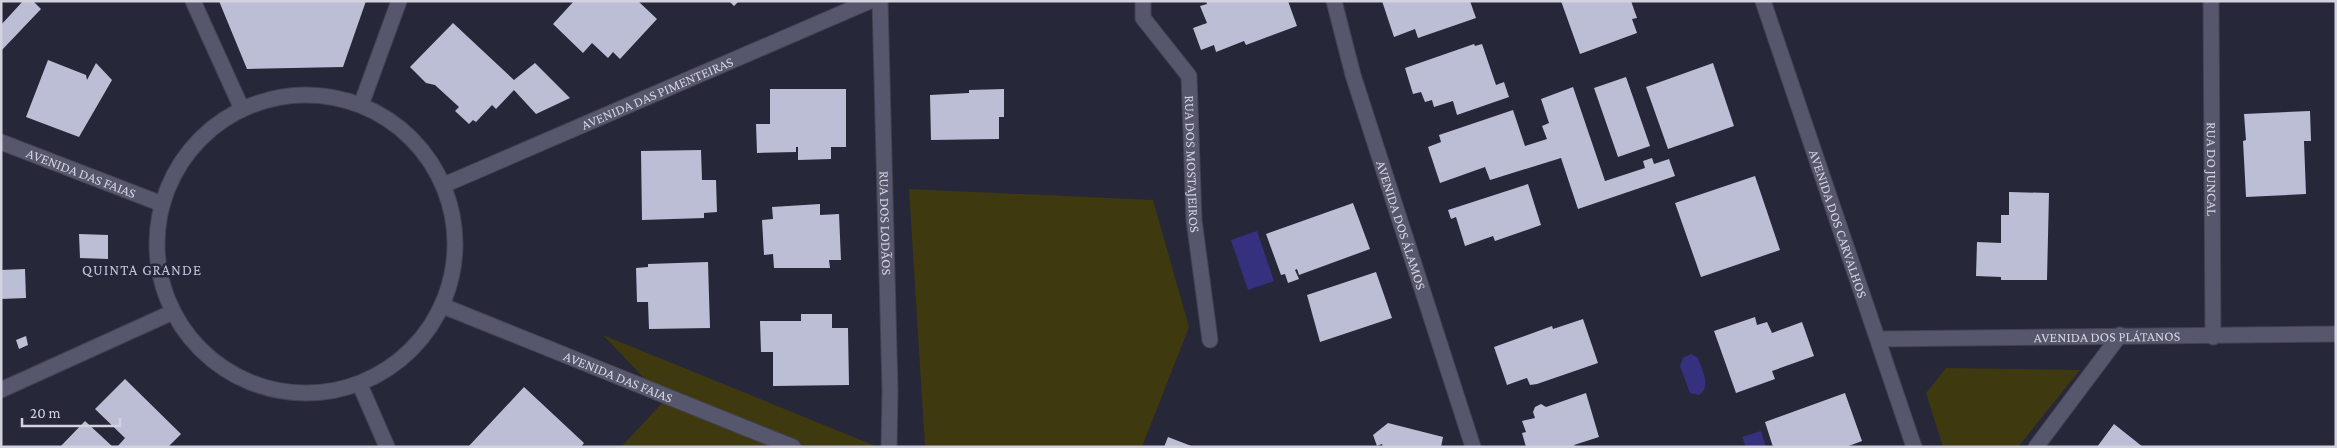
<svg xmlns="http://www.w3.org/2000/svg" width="2337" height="448" font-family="'Crimson Pro',serif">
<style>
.green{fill:#3e390e}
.water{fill:#36317f}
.building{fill:#bcbed6}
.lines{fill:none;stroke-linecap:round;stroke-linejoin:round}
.minor-casing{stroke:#424252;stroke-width:17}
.minor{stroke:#56576c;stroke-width:15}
.labels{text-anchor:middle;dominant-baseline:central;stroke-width:5;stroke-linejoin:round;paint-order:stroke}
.street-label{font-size:14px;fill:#d2d3df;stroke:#262739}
.neighbourhood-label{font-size:15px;letter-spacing:1px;fill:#c1c3db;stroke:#262739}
</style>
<rect width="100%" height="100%" fill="#262739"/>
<!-- green -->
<path class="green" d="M 909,189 L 1153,200 L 1189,327 L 1142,447 L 925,447 Z
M 603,335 L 878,447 L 621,447 L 665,400 Z
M 1946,368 L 2080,370 L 2018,447 L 1943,447 L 1926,393 Z"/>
<!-- water -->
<path class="water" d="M 1257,231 L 1274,281 L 1248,290 L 1231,240 Z
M 1691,354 L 1698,358 C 1702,371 1712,386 1699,395 L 1690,393 L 1680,366 L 1683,358 Z
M 1761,431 L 1766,447 L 1746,447 L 1742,437 Z"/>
<!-- building -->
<path class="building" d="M 23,1 L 33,1 L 41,9 L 1,51 L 1,25 Z
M 219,1 L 366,1 L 343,67 L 247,69 Z
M 574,1 L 638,1 L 657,19 L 620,59 L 613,52 L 608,58 L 592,43 L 583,53 L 553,24 Z
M 729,1 L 739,1 L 734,6 Z
M 1206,1 L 1288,1 L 1297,26 L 1246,45 L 1244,41 L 1216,52 L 1214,45 L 1201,50 L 1193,28 L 1207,23 L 1200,6 L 1207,4 Z
M 1382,1 L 1470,1 L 1476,18 L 1418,38 L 1415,29 L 1394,37 Z
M 1561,1 L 1631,1 L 1637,18 L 1632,19 L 1637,33 L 1580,54 Z
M 453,23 L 514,80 L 535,63 L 570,98 L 536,114 L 514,90 L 496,109 L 492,105 L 476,122 L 473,120 L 469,124 L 455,111 L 459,107 L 435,85 L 426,83 L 410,67 Z
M 1474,44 L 1475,46 L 1482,44 L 1496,85 L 1504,82 L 1509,97 L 1457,115 L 1453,101 L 1434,107 L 1432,100 L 1425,102 L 1421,92 L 1413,94 L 1405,68 Z
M 48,60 L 86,75 L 87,80 L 96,63 L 112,80 L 79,137 L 26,117 Z
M 1713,63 L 1734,126 L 1668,149 L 1646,87 Z
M 1626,77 L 1650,146 L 1618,157 L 1594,88 Z
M 1573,87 L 1605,181 L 1645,168 L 1643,161 L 1652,158 L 1654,164 L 1669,159 L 1675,176 L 1578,209 L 1561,158 L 1490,180 L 1485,167 L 1440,183 L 1428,147 L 1441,142 L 1439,135 L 1513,110 L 1525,146 L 1547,139 L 1542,126 L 1549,123 L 1541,99 Z
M 770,89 L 846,89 L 846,147 L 831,147 L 831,159 L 798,160 L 798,147 L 796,147 L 796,152 L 757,153 L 756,124 L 770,124 Z
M 1004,89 L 1004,117 L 999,117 L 999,139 L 931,140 L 930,95 L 969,93 L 969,90 Z
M 2310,111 L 2311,141 L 2304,141 L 2306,194 L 2246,197 L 2243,141 L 2246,140 L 2244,114 Z
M 701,150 L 702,180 L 716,180 L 717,212 L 704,213 L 704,218 L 642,220 L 641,151 Z
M 1755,176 L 1780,250 L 1701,277 L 1675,203 Z
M 1528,184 L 1541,225 L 1495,241 L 1493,236 L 1465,246 L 1456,217 L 1451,219 L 1448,210 Z
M 2009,192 L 2049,193 L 2047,280 L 2001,280 L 2001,277 L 1976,276 L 1977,242 L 2001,243 L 2001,215 L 2009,215 Z
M 1353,203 L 1370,249 L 1299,275 L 1297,269 L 1295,270 L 1299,279 L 1288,283 L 1285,274 L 1281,275 L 1266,234 Z
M 820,204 L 820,215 L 839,214 L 841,260 L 829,260 L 830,268 L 774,268 L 773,254 L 764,255 L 762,220 L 773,219 L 772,207 Z
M 79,234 L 108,235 L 108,259 L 80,258 Z
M 708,262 L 710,328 L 649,329 L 648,302 L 637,302 L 636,268 L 648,267 L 648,264 Z
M 25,269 L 26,298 L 1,299 L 1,270 Z
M 1376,272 L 1392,318 L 1320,342 L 1307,295 Z
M 801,314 L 832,314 L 832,328 L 848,328 L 849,385 L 773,386 L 773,352 L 761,352 L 760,321 L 801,321 Z
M 1755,317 L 1757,325 L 1767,322 L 1772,333 L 1802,322 L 1814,356 L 1772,371 L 1775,379 L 1736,393 L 1714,331 Z
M 1583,319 L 1598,363 L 1537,384 L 1530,385 L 1527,378 L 1507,385 L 1494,347 L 1552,326 L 1553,329 Z
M 26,336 L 28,345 L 19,349 L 16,340 Z
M 125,379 L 181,434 L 168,447 L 117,447 L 125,438 L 95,409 Z
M 524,387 L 584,443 L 581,447 L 468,447 Z
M 1586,393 L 1599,437 L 1574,445 L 1575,447 L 1526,447 L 1522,433 L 1526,432 L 1522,421 L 1535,418 L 1533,412 L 1535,407 L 1541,404 L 1546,407 Z
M 1845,393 L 1862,441 L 1846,447 L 1773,447 L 1765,422 Z
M 85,421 L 113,447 L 60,447 Z
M 1388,423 L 1443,437 L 1441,447 L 1383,447 L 1382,444 L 1377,446 L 1373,435 Z
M 2114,424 L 2143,447 L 2097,447 Z
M 1168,437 L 1194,447 L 1164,447 Z"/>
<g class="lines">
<defs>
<g id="minor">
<path d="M 193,1 L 242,109"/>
<path id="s1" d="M 880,1 L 890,390 L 889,447"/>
<path id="s2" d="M 1143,1 L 1143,18 L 1189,76 L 1194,220 L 1210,340"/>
<path id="s3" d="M 1334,1 L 1353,75 L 1473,447"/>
<path id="s4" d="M 1763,1 L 1914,447"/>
<path id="s5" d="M 2211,1 L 2213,337"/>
<circle cx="306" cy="244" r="149"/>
<path d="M 361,105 L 399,1"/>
<path id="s6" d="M 1,142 L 162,204"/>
<path id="s7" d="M 444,185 L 870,1"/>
<path id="s8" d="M 443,306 L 793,447"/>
<path id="s9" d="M 1878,339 L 2336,334"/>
<path d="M 360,385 L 387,447"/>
<path d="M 1,390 L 173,312"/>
<path d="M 2036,447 L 2120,335"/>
</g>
</defs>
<!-- minor casing -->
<use href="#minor" class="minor-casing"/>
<!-- minor -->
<use href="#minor" class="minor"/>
</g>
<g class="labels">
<!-- street labels -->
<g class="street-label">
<text stroke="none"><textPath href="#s7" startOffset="232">AVENIDA DAS PIMENTEIRAS</textPath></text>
<text stroke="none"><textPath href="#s2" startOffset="179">RUA DOS MOSTAJEIROS</textPath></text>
<text stroke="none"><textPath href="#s5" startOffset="168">RUA DO JUNCAL</textPath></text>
<text stroke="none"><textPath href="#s6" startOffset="86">AVENIDA DAS FAIAS</textPath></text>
<text stroke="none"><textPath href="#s1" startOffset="222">RUA DOS LODÃOS</textPath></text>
<text stroke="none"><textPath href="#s4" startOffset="235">AVENIDA DOS CARVALHOS</textPath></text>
<text stroke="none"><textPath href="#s3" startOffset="234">AVENIDA DOS ÁLAMOS</textPath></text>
<text stroke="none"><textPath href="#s9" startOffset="229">AVENIDA DOS PLÁTANOS</textPath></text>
<text stroke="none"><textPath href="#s8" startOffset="189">AVENIDA DAS FAIAS</textPath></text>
</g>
<!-- neighbourhood labels -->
<g class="neighbourhood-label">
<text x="142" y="270">QUINTA GRANDE</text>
</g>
</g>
<!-- border -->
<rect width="2337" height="448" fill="none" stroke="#d2d3df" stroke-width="5"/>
<!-- scale -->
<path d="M22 418v8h98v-8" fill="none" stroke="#d2d3df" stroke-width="2.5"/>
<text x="30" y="418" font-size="15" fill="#d2d3df" stroke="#262739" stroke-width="4" paint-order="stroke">20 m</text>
</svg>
